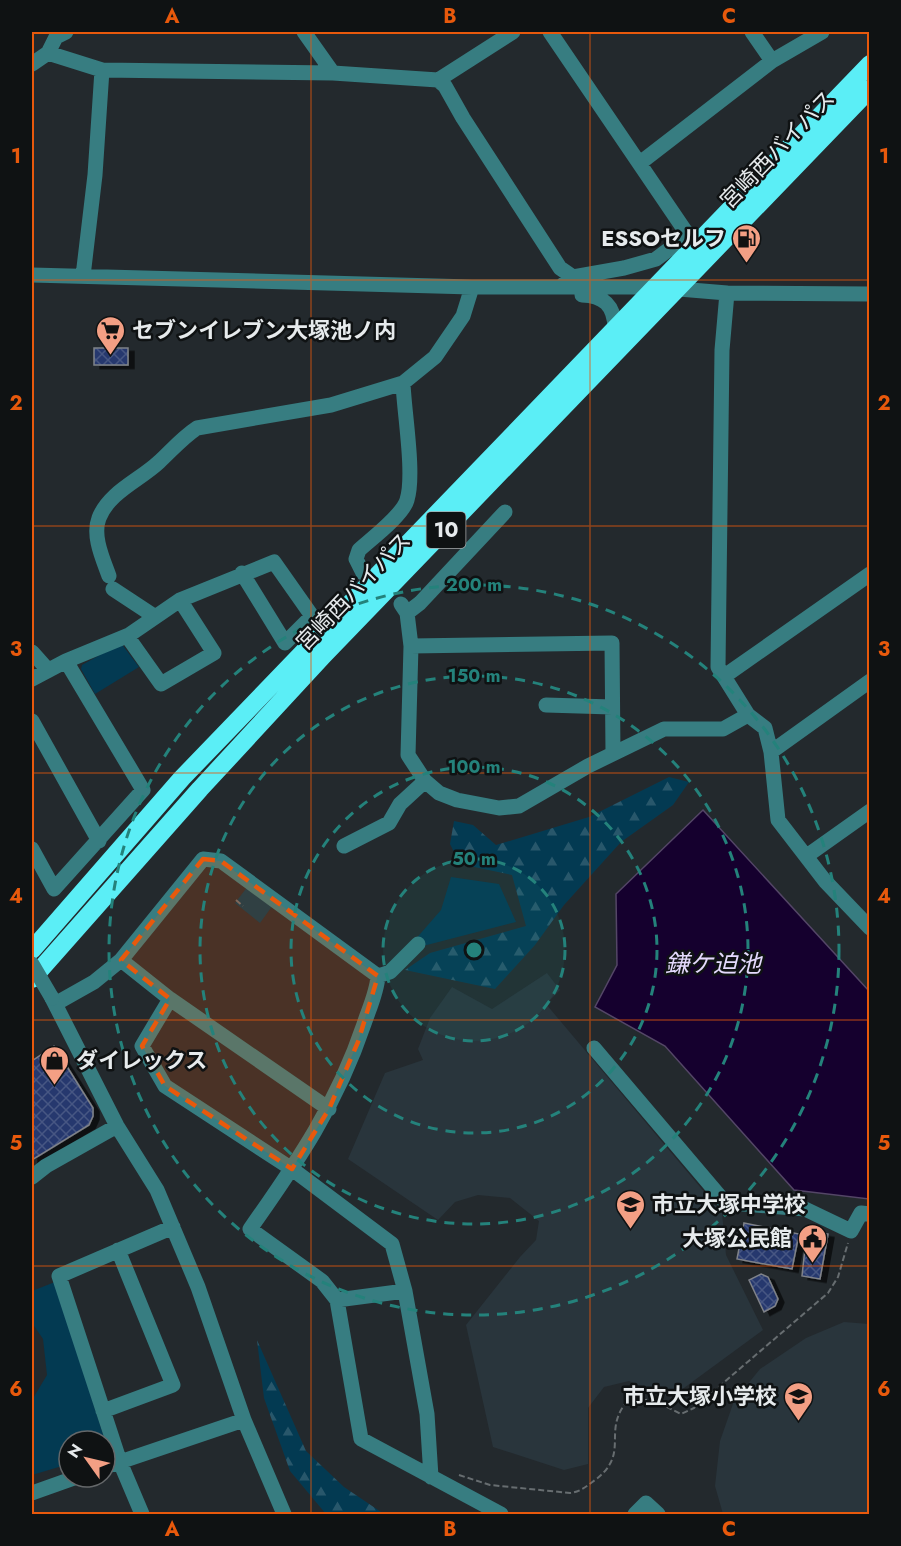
<svg xmlns="http://www.w3.org/2000/svg" width="901" height="1546" font-family="Jost,'Noto Sans JP',sans-serif">
<style>
.built{fill:#29353c}
.forest{fill:url(#forest-firs)}
.park{fill:#033a52}
.water{fill:#15002e;stroke:#544667;stroke-width:1.5}
.building{fill:url(#building-cross-hatch);stroke:#7f8289;stroke-width:1.5;filter:url(#shadow)}
.lines{fill:none;stroke-linecap:round;stroke-linejoin:round}
.path{stroke:#676d70;stroke-width:2;stroke-dasharray:6 3;stroke-linecap:butt}
.minor{stroke:#377d81;stroke-width:15}
.highway{stroke:#5beef6;stroke-width:18}
.minor-bridge{stroke:#377d81;stroke-width:15}
.marked{fill:#e8590c;fill-opacity:0.2;stroke:#e8590c;stroke-width:4.5;stroke-dasharray:12 8;stroke-linejoin:round}
.grid{fill:none;stroke:#e8590c;stroke-width:1.5;stroke-opacity:0.55}
.ring{fill:none;stroke:#24827b;stroke-width:3;stroke-dasharray:10 8}
.labels{text-anchor:middle;dominant-baseline:central;stroke-width:5;stroke-linejoin:round;paint-order:stroke}
.shield{fill:#0f1213;stroke:#a6a9ab;stroke-width:1.5}
.shield-label{font-size:21px;font-weight:bold;fill:#e6eaec}
.street-label{font-size:22px;fill:#e6eaec;stroke:#0f1213}
.poi-label{font-size:22px;font-weight:bold;fill:#e6eaec;stroke:#0f1213;text-anchor:end}
.water-label{font-size:24px;font-style:italic;fill:#e4dafd;stroke:#0f1213}
.centre{fill:#24827b;stroke:#0f1213;stroke-width:3}
.ring-label{font-size:18px;text-anchor:middle;font-weight:bold;fill:#24827b;stroke:#0f1213;stroke-width:5;stroke-linejoin:round;paint-order:stroke}
.neatline{fill:none;stroke:#e8590c;stroke-width:2}
.grid-label{font-size:20px;text-anchor:middle;font-weight:bold;fill:#e8590c}
</style>
<defs>
<pattern id="forest-firs" width="22" height="20" patternUnits="userSpaceOnUse" patternTransform="scale(1.5)"><rect width="22" height="20" fill="#033a52"/><path d="M5 1l3.5 6h-7zM16 11l3.5 6h-7z" fill="#28576b"/></pattern>
<pattern id="building-cross-hatch" width="8" height="8" patternUnits="userSpaceOnUse" patternTransform="scale(1.5)"><rect width="8" height="8" fill="#26396e"/><path d="M0 0l8 8M0 8l8-8" fill="none" stroke="#465683"/></pattern>
<filter id="shadow"><feDropShadow dx="6" dy="3.5" stdDeviation="0" flood-color="#0009"/></filter>
</defs>
<rect width="100%" height="100%" fill="#23292d"/>
<!-- built -->
<path class="built" d="M 547,973 L 560,990 L 546,1004 L 722,1213 L 726,1255 L 763,1330 L 673,1396 L 659,1395 L 629,1381 L 604,1387 L 588,1408 L 588,1464 L 564,1470 L 493,1447 L 466,1325 L 520,1257 L 536,1240 L 539,1221 L 510,1198 L 478,1195 L 455,1202 L 438,1220 L 348,1159 L 385,1073 L 423,1060 L 418,1049 L 430,1018 L 452,987 L 492,1009 Z
M 844,1322 L 869,1324 L 869,1514 L 723,1514 L 715,1486 L 720,1441 L 734,1401 L 760,1369 L 806,1338 Z"/>
<!-- forest -->
<path class="forest" d="M 669,777 L 689,782 L 673,805 L 621,842 L 564,905 L 535,945 L 495,989 L 405,970 L 430,953 L 526,926 L 512,875 L 460,864 L 450,844 L 454,821 L 473,825 L 496,845 L 589,817 Z
M 257,1340 L 306,1451 L 344,1487 L 384,1514 L 326,1514 L 290,1471 L 264,1398 Z"/>
<!-- park -->
<path class="park" d="M 121,643 L 139,667 L 95,694 L 81,669 L 82,665 Z
M 451,877 L 499,884 L 516,922 L 423,946 L 414,941 L 441,910 Z
M 248,886 L 273,905 L 260,923 L 235,903 Z
M 55,1282 L 109,1453 L 105,1454 L 105,1441 L 69,1441 L 69,1464 L 32,1475 L 32,1400 L 47,1375 L 43,1339 L 32,1323 L 32,1291 Z"/>
<!-- water -->
<path class="water" d="M 703,810 L 869,991 L 869,1199 L 794,1190 L 665,1046 L 595,1007 L 617,965 L 616,894 Z"/>
<!-- building -->
<path class="building" d="M 94,348 L 128,348 L 128,365 L 94,365 Z
M 54,1046 L 93,1108 L 93,1116 L 89,1125 L 32,1160 L 32,1061 Z
M 744,1223 L 799,1234 L 792,1269 L 737,1259 Z
M 807,1230 L 828,1234 L 820,1279 L 802,1276 Z
M 761,1274 L 768,1277 L 778,1299 L 775,1306 L 764,1312 L 749,1280 Z"/>
<g class="lines">
<!-- path -->
<path class="path" d="M 236,900 L 243,906
M 459,1475 L 490,1485 L 570,1493 C 580,1492 587,1486 595,1480 C 630,1454 603,1433 625,1404 L 651,1399 L 681,1414 L 694,1408 L 828,1293 L 838,1277 L 848,1243"/>
<!-- minor -->
<path class="minor" d="M 304,32 L 333,73
M 550,32 L 692,241
M 752,32 L 772,61
M 48,53 L 102,70 L 333,73 L 438,80 L 513,32
M 32,64 L 48,53 L 56,37 L 66,32
M 438,80 L 445,86 L 463,118 L 560,268 L 573,277
M 640,163 L 772,61 L 822,32
M 32,275 L 472,287 L 655,287 L 727,293 L 870,294
M 83,276 L 95,175 L 102,70
M 560,287 L 573,277 L 624,268 L 656,259 L 668,250 L 699,236
M 727,293 L 722,350 L 718,667 L 748,715 L 765,728 L 771,752 L 778,820 L 825,881 L 870,928
M 582,295 C 604,296 614,305 615,328 L 610,333
M 363,573 L 356,559 L 359,550 C 371,539 403,515 407,500 C 415,474 404,412 403,383
M 109,576 C 103,559 92,536 99,518 C 109,492 140,480 159,462 C 172,450 182,438 197,428 L 331,405 L 403,383 L 435,357 L 463,316 L 472,287
M 113,589 L 154,616
M 401,604 L 407,613 L 411,646 L 408,755 L 425,781 L 439,793 L 457,800 L 499,808 L 519,806 L 588,766 L 664,729 L 723,729 L 748,715
M 407,613 L 420,603 L 505,512
M 127,636 L 161,684 L 214,653 L 180,600
M 411,646 L 612,643 L 613,753
M 32,652 L 48,670
M 726,675 L 870,574
M 32,679 L 66,661 L 129,635 L 180,600 L 274,562 L 312,616 L 285,643 L 242,573
M 546,705 L 612,707
M 32,721 L 99,841
M 771,752 L 870,681
M 344,846 L 389,823 L 400,804 L 425,781
M 32,849 L 54,889 L 143,790 L 66,661
M 808,855 L 870,811
M 121,960 L 170,999 L 329,1109
M 378,976 L 390,972 L 418,944
M 52,998 L 117,1126 L 157,1190 L 198,1287 L 244,1420 L 284,1514
M 170,999 L 142,1046 L 165,1086 L 292,1169 L 392,1244 L 405,1291 L 427,1414 L 431,1477
M 55,1004 L 94,982 L 121,960 L 203,859 L 221,861 L 378,976 C 377,992 369,1009 364,1024 C 337,1104 298,1161 250,1229 L 322,1281 L 337,1300 L 361,1439 L 501,1514
M 594,1048 L 723,1200 L 731,1203 L 805,1209 L 851,1231 L 861,1213 L 870,1214
M 32,1177 L 46,1166 L 117,1126
M 337,1300 L 405,1291
M 103,1411 L 173,1385 L 118,1250
M 105,1467 L 244,1420
M 32,1493 L 77,1477
M 142,1514 L 120,1462 L 59,1276 L 173,1227
M 635,1514 L 646,1503 L 658,1514"/>
<!-- highway -->
<path class="highway" d="M 32,950 L 182,778 L 870,64
M 32,979 L 200,789 L 323,656 L 870,89"/>
<!-- minor-bridge -->
<path class="minor-bridge" d="M 32,964 L 52,998"/>
</g>
<!-- marked area -->
<path class="marked" d="M 203,859 L 221,861 L 378,976 L 358,1042 L 329,1109 L 292,1169 L 165,1086 L 142,1046 L 170,999 L 121,960 Z"/>
<!-- grid -->
<path class="grid" d="M 311,32 L 311,1514M 590,32 L 590,1514M 32,280 L 870,280M 32,526 L 870,526M 32,773 L 870,773M 32,1020 L 870,1020M 32,1266 L 870,1266"/>
<!-- distance rings -->
<circle cx="474" cy="950" r="91" fill="#24827b" fill-opacity=".12"/>
<g class="ring">
<circle cx="474" cy="950" r="91"/>
<circle cx="474" cy="950" r="183"/>
<circle cx="474" cy="950" r="274"/>
<circle cx="474" cy="950" r="365"/>
</g>
<!-- icons -->
<defs>
<symbol id="fuel-pin" viewBox="-11 -11 22 30"><path d="M0 17L-7.5 6A9.5 9.5 0 1 1 7.5 6Z" fill="#f39f84" stroke="#0f1213"/><path d="M-5.5-6h7V0h2V4h1.3V-2.5L3-4.5l.8-.8L6-3V5H2.5V1h-1V6h-7ZM-4.2-4.7v3.2H.2V-4.7Z" fill="#111"/></symbol>
<symbol id="supermarket-pin" viewBox="-11 -11 22 30"><path d="M0 17L-7.5 6A9.5 9.5 0 1 1 7.5 6Z" fill="#f39f84" stroke="#0f1213"/><path d="M-6-5.5h2.5l.6 2H6L4.5 2H-2.5L-4.4-4H-6ZM-1.5 3.2a1.3 1.3 0 1 0 .1 0ZM3 3.2a1.3 1.3 0 1 0 .1 0Z" fill="#111"/></symbol>
<symbol id="shop-pin" viewBox="-11 -11 22 30"><path d="M0 17L-7.5 6A9.5 9.5 0 1 1 7.5 6Z" fill="#f39f84" stroke="#0f1213"/><path d="M-5-2.5h2.3a2.7 3.5 0 0 1 5.4 0H5L5.5 6h-11ZM-1.5-2.5h3a1.5 2.3 0 0 0-3 0Z" fill="#111"/></symbol>
<symbol id="school-pin" viewBox="-11 -11 22 30"><path d="M0 17L-7.5 6A9.5 9.5 0 1 1 7.5 6Z" fill="#f39f84" stroke="#0f1213"/><path d="M0-5L7-2L0 1L-7-2ZM-4 1L0 2.5L4 1V4Q0 6-4 4Z" fill="#111"/></symbol>
<symbol id="civic-pin" viewBox="-11 -11 22 30"><path d="M0 17L-7.5 6A9.5 9.5 0 1 1 7.5 6Z" fill="#f39f84" stroke="#0f1213"/><path d="M-.6-6.5H3V-4.5H.6V-3L4-1V1h2V6H-6V1h2V-1L-.6-3ZM-1.2 2.5V6h2.4V2.5Z" fill="#111"/></symbol>
</defs>
<g fill-rule="evenodd">
<use href="#fuel-pin" x="730" y="222" width="33" height="45"/>
<use href="#supermarket-pin" x="94" y="314" width="33" height="45"/>
<use href="#shop-pin" x="38" y="1044" width="33" height="45"/>
<use href="#school-pin" x="614" y="1188" width="33" height="45"/>
<use href="#civic-pin" x="796" y="1222" width="33" height="45"/>
<use href="#school-pin" x="782" y="1380" width="33" height="45"/>
</g>
<g class="labels">
<!-- shield labels -->
<rect class="shield" x="426.5" y="512" width="39" height="36" rx="4.5"/>
<g class="shield-label">
<text x="446" y="530">10</text>
</g>
<!-- street labels -->
<g class="street-label">
<text transform="translate(777 149) rotate(-46)">宮崎西バイパス</text>
<text transform="translate(353 591) rotate(-46)">宮崎西バイパス</text>
</g>
<!-- poi labels -->
<g class="poi-label">
<text x="726" y="238">ESSOセルフ</text>
<text x="132" y="330" text-anchor="start">セブンイレブン大塚池ノ内</text>
<text x="76" y="1060" text-anchor="start">ダイレックス</text>
<text x="652" y="1204" text-anchor="start">市立大塚中学校</text>
<text x="792" y="1238">大塚公民館</text>
<text x="777" y="1396">市立大塚小学校</text>
</g>
<!-- water labels -->
<g class="water-label">
<text x="713" y="963">鎌ケ迫池</text>
</g>
</g>
<circle cx="474" cy="950" r="9" class="centre"/>
<g class="ring-label">
<text x="474" y="591">200 m</text>
<text x="474" y="682">150 m</text>
<text x="474" y="773">100 m</text>
<text x="474" y="865">50 m</text>
</g>
<!-- border -->
<rect width="901" height="1546" fill="none" stroke="#0f1213" stroke-width="66"/>
<!-- north arrow -->
<g transform="translate(87 1459) rotate(304)"><circle r="28" fill="#0f1213" stroke="#65686a" stroke-width="1.5"/>
<path d="M0-4.5L10 22L0 15L-10 22Z" fill="#f39f84"/>
<text y="-9" font-size="16" font-weight="bold" text-anchor="middle" fill="#e6eaec">N</text>
</g>
<rect x="33" y="33" width="835" height="1480" class="neatline"/>
<g class="grid-label">
<text x="172" y="23">A</text>
<text x="450" y="23">B</text>
<text x="729" y="23">C</text>
<text x="16" y="163">1</text>
<text x="884" y="163">1</text>
<text x="16" y="410">2</text>
<text x="884" y="410">2</text>
<text x="16" y="656">3</text>
<text x="884" y="656">3</text>
<text x="16" y="903">4</text>
<text x="884" y="903">4</text>
<text x="16" y="1150">5</text>
<text x="884" y="1150">5</text>
<text x="16" y="1396">6</text>
<text x="884" y="1396">6</text>
<text x="172" y="1536">A</text>
<text x="450" y="1536">B</text>
<text x="729" y="1536">C</text>
</g>
</svg>
